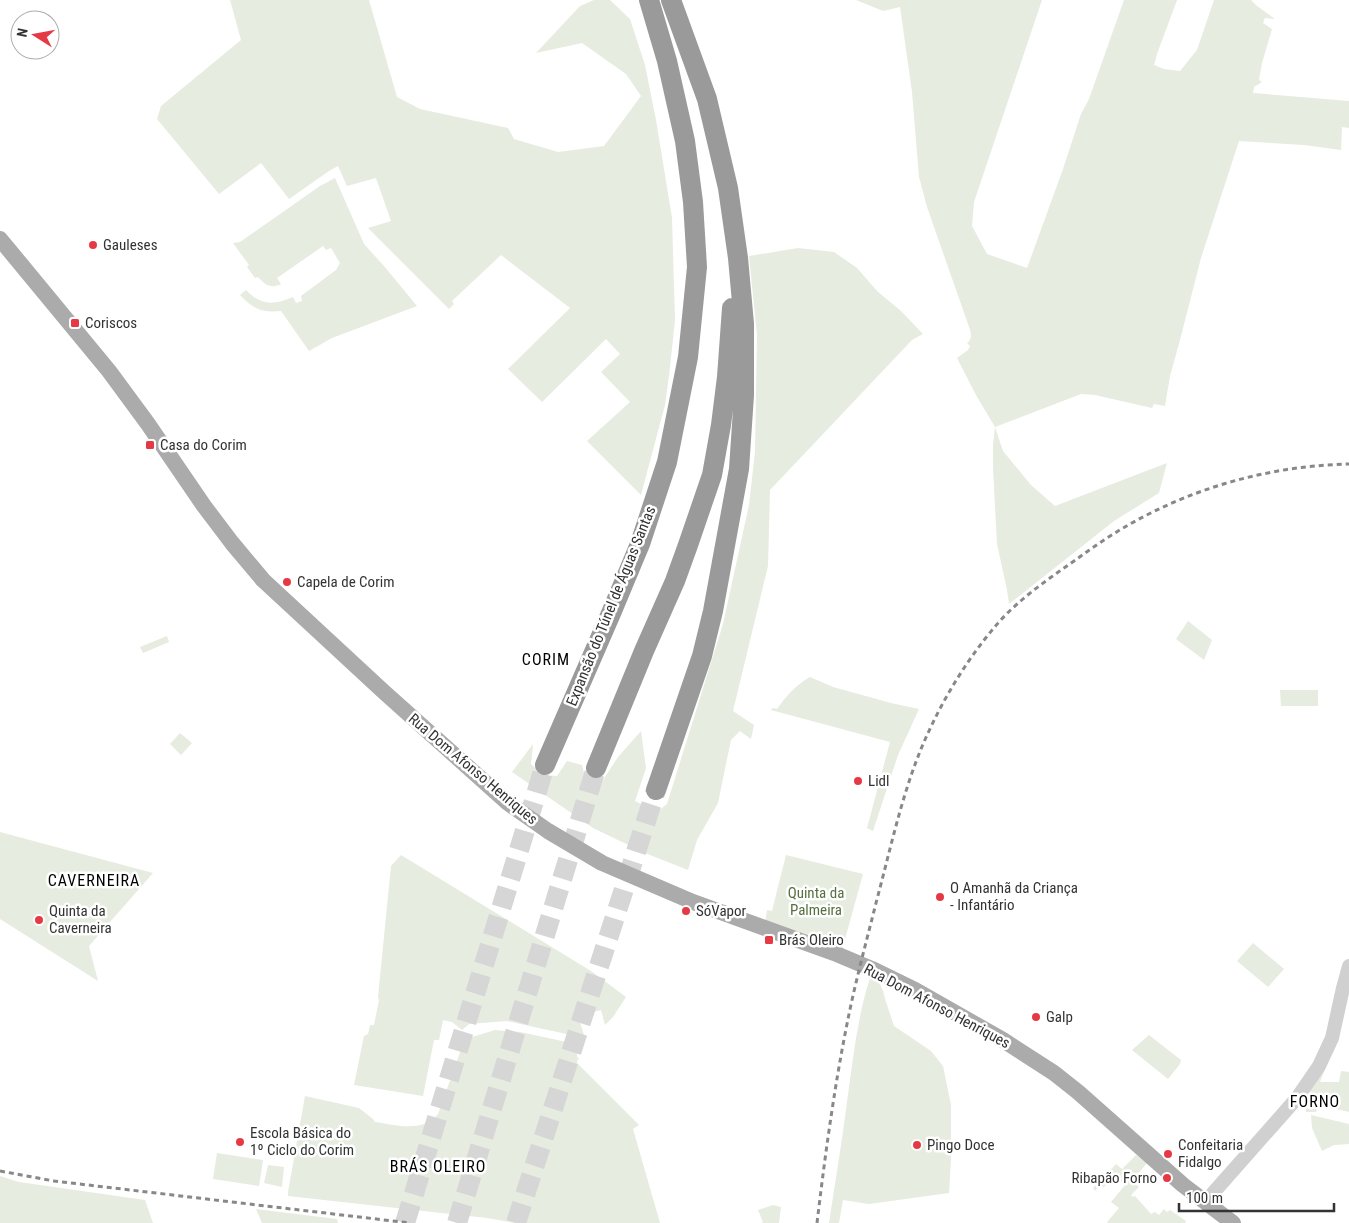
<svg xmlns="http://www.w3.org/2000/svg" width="1349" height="1223" font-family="'Roboto Condensed',sans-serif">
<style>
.green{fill:#e6ecdf}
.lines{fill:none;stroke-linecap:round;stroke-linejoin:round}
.highway-tunnel{stroke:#d6d6d6;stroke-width:20;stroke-dasharray:20 10;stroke-linecap:butt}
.minor{stroke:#d0d0d0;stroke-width:14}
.major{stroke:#ababab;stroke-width:16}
.highway{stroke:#9a9a9a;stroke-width:20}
.rail{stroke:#888;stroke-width:3;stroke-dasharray:5 4;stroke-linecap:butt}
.poi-dot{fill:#e63946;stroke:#fff;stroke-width:2}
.labels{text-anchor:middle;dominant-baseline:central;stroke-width:5;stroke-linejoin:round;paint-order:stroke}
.poi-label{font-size:15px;fill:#333;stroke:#fff;text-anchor:start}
.street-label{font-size:15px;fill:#333;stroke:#fff}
.park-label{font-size:15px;fill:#56703f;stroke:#fff}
.neighbourhood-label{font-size:16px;letter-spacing:1px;fill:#000;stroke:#fff}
</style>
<rect width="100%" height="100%" fill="#fff"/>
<!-- green -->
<path class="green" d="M 230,0 L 369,0 L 397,97 L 420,109 L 508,128 L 514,139 L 558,152 L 604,146 L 641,96 L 626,74 L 582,43 L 536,53 L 580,6 L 594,0 L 610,0 L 630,19 L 645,65 L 656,120 L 672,218 L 675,320 L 669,376 L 665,405 L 641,495 L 587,441 L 630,402 L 601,372 L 620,354 L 606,339 L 542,402 L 508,369 L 570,308 L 501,255 L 452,301 L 454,304 L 449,309 L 368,228 L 391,221 L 376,178 L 347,186 L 338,166 L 329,171 L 289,199 L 261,163 L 219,194 L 157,119 L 161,106 L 241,40 Z
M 856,0 L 1042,0 L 974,202 L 972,226 L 987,254 L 1027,268 L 1063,169 L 1081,114 L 1089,99 L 1124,0 L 1177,0 L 1157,54 L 1154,65 L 1164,69 L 1180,71 L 1197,50 L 1214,0 L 1251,0 L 1257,6 L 1275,19 L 1265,18 L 1263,23 L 1272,29 L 1262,63 L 1259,80 L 1262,82 L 1254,87 L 1253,93 L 1349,101 L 1349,128 L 1342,127 L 1341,150 L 1304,145 L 1239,141 L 1201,258 L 1180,340 L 1170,376 L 1165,406 L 1154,404 L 1152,408 L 1095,395 L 1081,394 L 995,427 L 1003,451 L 1031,485 L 1055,506 L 1167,463 L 1159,493 L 1114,521 L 1009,604 L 1007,590 L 997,544 L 993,468 L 993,445 L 995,427 L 976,395 L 957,358 L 968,350 L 970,346 L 967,343 C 974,338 970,330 968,324 L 927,207 L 919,177 L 912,92 L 900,7 L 883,11 Z
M 335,178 L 364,244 L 384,266 L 417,306 L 332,338 L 309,351 L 281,311 C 262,313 253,309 240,295 L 246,290 C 261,306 274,305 293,297 L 296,303 L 302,301 L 301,296 L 336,270 L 340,263 L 331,248 L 326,250 L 323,246 L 277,278 L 281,284 C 271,289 265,285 258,277 L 255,278 L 247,267 L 249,265 L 233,243 L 240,242 L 320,186 Z
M 798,248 L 834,252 L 857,268 L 877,291 L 901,311 L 923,334 L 912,340 L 770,490 L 768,566 L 733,711 L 754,725 L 751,739 L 740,731 L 731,740 L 718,803 L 697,840 L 688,870 L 645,853 L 593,828 L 512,772 L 533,744 L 531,764 L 543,775 L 557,776 L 567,761 L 582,765 L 585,777 L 589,782 L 601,783 L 618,757 L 641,731 L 646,768 L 635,801 L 657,812 L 667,804 L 723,624 L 749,505 L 755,452 L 757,335 L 749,256 Z
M 1188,621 L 1212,640 L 1204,660 L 1176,639 Z
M 167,636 L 169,642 L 143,653 L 140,647 Z
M 810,677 L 833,687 L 891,703 L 919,709 L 898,755 L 873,831 L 867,828 L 890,742 L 771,710 L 773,708 L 777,709 C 787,695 796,685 810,677 Z
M 1318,690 L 1318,706 L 1281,706 L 1280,690 Z
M 180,733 L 192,743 L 181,755 L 170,744 Z
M 0,832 L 153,873 L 89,946 L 98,981 L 0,919 Z
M 401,855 L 591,971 L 626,997 L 613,1017 L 605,1025 L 601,1010 L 578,1016 L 584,1035 L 580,1037 L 507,1021 L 469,1024 L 462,1030 L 452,1022 L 443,1020 L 439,1040 L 434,1040 L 423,1096 L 354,1085 L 364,1036 L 368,1034 L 370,1025 L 374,1025 L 379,1000 L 378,997 L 391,866 Z
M 786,855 L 863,874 L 842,950 L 765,923 L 767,910 L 772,911 Z
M 1253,943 L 1284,969 L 1268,987 L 1237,961 Z
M 870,978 L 880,984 L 883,991 L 886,1002 L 894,1026 L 931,1051 L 943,1066 L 951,1105 L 951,1159 L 949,1193 L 869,1204 L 843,1200 L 839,1223 L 829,1223 C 835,1183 842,1142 847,1102 C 853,1060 857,1018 870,978 Z
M 495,1030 L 520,1032 L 576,1044 L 577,1053 L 577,1056 L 579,1060 L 577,1060 L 577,1063 L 639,1125 L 633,1129 L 660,1223 L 515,1223 L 487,1218 L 288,1196 L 288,1192 L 305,1096 L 359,1108 L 373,1119 L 375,1122 C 395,1125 423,1133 438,1114 L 463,1044 L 472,1037 Z
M 1149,1035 L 1181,1060 L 1180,1064 L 1168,1079 L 1132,1050 Z
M 1321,1069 L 1325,1069 L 1320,1082 L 1339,1082 L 1341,1071 L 1349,1072 L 1349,1112 L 1319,1105 L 1316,1112 L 1306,1112 C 1305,1096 1314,1083 1321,1069 Z
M 1311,1115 L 1349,1124 L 1349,1144 L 1334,1145 L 1322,1151 L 1312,1128 Z
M 217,1153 L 263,1160 L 259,1186 L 213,1179 Z
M 1136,1155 L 1147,1163 L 1132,1181 L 1139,1187 L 1131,1195 L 1133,1197 L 1135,1196 L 1151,1214 L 1155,1212 L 1159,1215 L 1164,1209 L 1167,1212 L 1170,1210 L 1186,1221 L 1185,1223 L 1108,1223 L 1107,1222 L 1119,1208 L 1111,1202 L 1125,1185 L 1120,1181 L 1110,1185 L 1108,1183 L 1104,1187 L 1098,1187 L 1095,1191 L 1093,1188 L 1116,1164 L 1122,1169 Z
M 268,1165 L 284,1167 L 282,1187 L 264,1183 Z
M 0,1176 L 19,1182 L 145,1200 L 153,1223 L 0,1223 Z
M 773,1205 L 781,1207 L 779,1223 L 761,1223 L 763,1222 L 758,1210 Z
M 256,1209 L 337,1219 L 338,1223 L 262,1223 Z"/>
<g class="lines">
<!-- highway-tunnel -->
<path class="highway-tunnel" d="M 405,1223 L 545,765
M 457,1223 L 596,768
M 516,1223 L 656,790"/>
<!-- minor -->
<path class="minor" d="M 1206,1201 L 1297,1098 L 1319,1066 L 1332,1038 L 1343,988 L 1349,966"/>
<!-- major -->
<path class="major" d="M 0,239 L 109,371 L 148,424 L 204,506 L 232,543 L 263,580 L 384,692 L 508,803 L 548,831 L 602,863 L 693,902 L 834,953 L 872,969 L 915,990 L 1003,1040 L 1054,1073 L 1078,1092 L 1183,1185 L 1233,1223"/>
<!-- highway -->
<path class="highway" d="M 545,765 L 612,611 L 640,544 L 667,462 L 688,357 L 697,267 L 693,202 L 685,141 L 667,61 L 649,0
M 596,768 L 644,651 L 675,581 L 688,545 L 712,475 L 721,425 L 727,377 L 732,308
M 656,790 L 702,656 L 713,611 L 739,469 L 744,395 L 744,324 L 738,258 L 728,188 L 707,99 L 671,0"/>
<!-- rail -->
<path class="rail" d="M 0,1171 L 54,1181 L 410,1223
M 817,1223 C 825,1156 834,1089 847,1024 C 855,983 866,943 876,903 C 890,851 901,798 921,749 C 939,706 963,665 993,629 C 1019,597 1055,575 1088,551 C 1164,496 1256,466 1349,464"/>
</g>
<!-- markers -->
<g class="poi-dot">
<circle cx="93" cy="245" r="5"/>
<rect x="70" y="318" width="10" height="10" rx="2.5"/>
<rect x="145" y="440" width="10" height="10" rx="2.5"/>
<circle cx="287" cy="582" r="5"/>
<circle cx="858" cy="781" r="5"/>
<circle cx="940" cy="897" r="5"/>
<circle cx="686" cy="911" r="5"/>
<circle cx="39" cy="920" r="5"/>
<rect x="764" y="935" width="10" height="10" rx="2.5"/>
<circle cx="1036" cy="1017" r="5"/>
<circle cx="240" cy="1142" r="5"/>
<circle cx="917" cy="1145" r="5"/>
<circle cx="1168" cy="1154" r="5"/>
<circle cx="1167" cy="1178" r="5"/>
</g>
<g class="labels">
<!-- poi labels -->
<g class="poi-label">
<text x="103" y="245">Gauleses</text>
<text x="85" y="323">Coriscos</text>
<text x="160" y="445">Casa do Corim</text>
<text x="297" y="582">Capela de Corim</text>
<text x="868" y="781">Lidl</text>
<text x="950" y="888">O Amanhã da Criança<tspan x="950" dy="17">- Infantário</tspan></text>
<text x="49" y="911">Quinta da<tspan x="49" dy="17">Caverneira</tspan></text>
<text x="696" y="911">SóVapor</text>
<text x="779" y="940">Brás Oleiro</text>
<text x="1046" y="1017">Galp</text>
<text x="250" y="1133">Escola Básica do<tspan x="250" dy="17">1º Ciclo do Corim</tspan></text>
<text x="927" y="1145">Pingo Doce</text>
<text x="1178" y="1145">Confeitaria<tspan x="1178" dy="17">Fidalgo</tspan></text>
<text x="1157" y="1178" text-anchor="end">Ribapão Forno</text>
</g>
<!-- street labels -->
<g class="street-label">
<text transform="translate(611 606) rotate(-68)">Expansão do Túnel de Águas Santas</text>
<text transform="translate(473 769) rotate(40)">Rua Dom Afonso Henriques</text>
<text transform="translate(937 1006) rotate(28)">Rua Dom Afonso Henriques</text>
</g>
<!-- park labels -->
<g class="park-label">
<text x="816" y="893">Quinta da<tspan x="816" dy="17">Palmeira</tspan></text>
</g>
<!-- neighbourhood labels -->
<g class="neighbourhood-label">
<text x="546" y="659">CORIM</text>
<text x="94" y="880">CAVERNEIRA</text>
<text x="1315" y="1101">FORNO</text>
<text x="438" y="1166">BRÁS OLEIRO</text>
</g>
</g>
<!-- north arrow -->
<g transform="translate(35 35) rotate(281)"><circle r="24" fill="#ffffff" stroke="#adadad"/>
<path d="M0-4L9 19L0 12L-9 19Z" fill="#e63946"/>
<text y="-8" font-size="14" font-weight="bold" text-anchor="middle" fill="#333333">N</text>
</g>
<!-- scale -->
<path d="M1179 1203v8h155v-8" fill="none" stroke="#333333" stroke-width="2.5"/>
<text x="1186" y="1203" font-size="15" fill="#333333" stroke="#ffffff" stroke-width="4" paint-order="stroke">100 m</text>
</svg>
